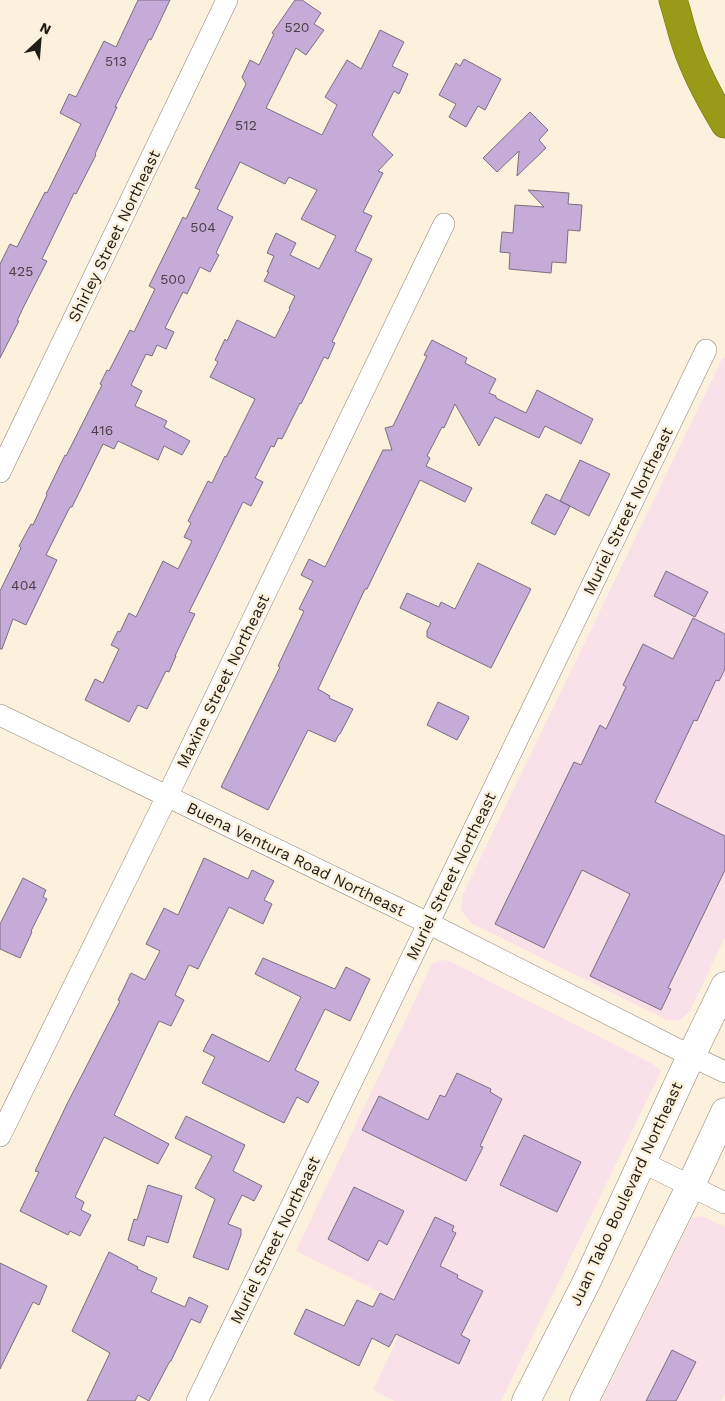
<svg xmlns="http://www.w3.org/2000/svg" width="725" height="1401" font-family="'Work Sans',sans-serif">
<style>
.commercial{fill:#fae0e8}
.building{fill:#c6abd8;stroke:#7a6f81}
.lines{fill:none;stroke-linecap:round;stroke-linejoin:round}
.minor-casing{stroke:#8e8472;stroke-width:22}
.secondary-casing{stroke:#8e8472;stroke-width:29}
.motorway-casing{stroke:#6e6e17;stroke-width:29}
.minor{stroke:#fff;stroke-width:21}
.secondary{stroke:#fff;stroke-width:28}
.motorway{stroke:#989a18;stroke-width:28}
.labels{text-anchor:middle;dominant-baseline:central;stroke-width:5;stroke-linejoin:round;paint-order:stroke}
.number-label{font-size:14px;fill:#4a4046}
.street-label{font-size:16px;fill:#201d15;stroke:#fcf1dd}
</style>
<rect width="100%" height="100%" fill="#fcf1dd"/>
<!-- commercial -->
<path class="commercial" d="M 723,357 L 725,359 L 725,937 L 690,1011 L 680,1020 L 667,1020 L 471,923 L 461,910 L 463,894 Z
M 440,960 L 449,961 L 653,1064 L 661,1071 L 501,1401 L 395,1401 L 373,1390 L 394,1346 L 410,1307 L 296,1251 L 432,964 Z
M 701,1216 L 725,1227 L 725,1393 L 721,1401 L 601,1401 L 692,1218 Z"/>
<!-- building -->
<path class="building" d="M 138,0 L 170,0 L 151,40 L 149,39 L 115,107 L 117,107 L 95,154 L 96,155 L 76,194 L 74,193 L 42,259 L 47,261 L 23,308 L 17,321 L 19,321 L 0,358 L 0,264 L 10,244 L 17,247 L 45,192 L 47,193 L 81,124 L 60,113 L 69,94 L 76,97 L 104,41 L 116,47 Z
M 295,0 L 302,0 L 321,13 L 314,24 L 324,30 L 306,55 L 296,48 L 266,108 L 322,135 L 337,105 L 325,97 L 347,60 L 361,69 L 380,30 L 404,42 L 392,66 L 408,74 L 399,94 L 394,91 L 372,135 L 393,155 L 378,171 L 383,173 L 363,212 L 372,216 L 355,251 L 372,259 L 332,342 L 335,343 L 328,359 L 324,357 L 301,404 L 300,403 L 282,439 L 278,438 L 274,447 L 271,446 L 255,478 L 263,482 L 251,506 L 243,502 L 208,574 L 189,612 L 195,614 L 175,656 L 176,656 L 169,672 L 166,671 L 147,709 L 138,705 L 129,722 L 85,700 L 95,679 L 103,683 L 119,649 L 111,645 L 118,631 L 120,632 L 129,613 L 136,617 L 163,561 L 178,569 L 192,541 L 184,537 L 191,523 L 188,521 L 208,481 L 212,483 L 225,456 L 226,457 L 255,399 L 210,377 L 218,362 L 215,360 L 225,339 L 227,341 L 237,320 L 275,338 L 290,309 L 289,308 L 295,296 L 264,281 L 269,272 L 267,272 L 274,256 L 267,253 L 276,233 L 296,243 L 290,255 L 319,269 L 336,236 L 301,219 L 317,190 L 289,177 L 285,184 L 240,162 L 217,209 L 233,217 L 216,253 L 219,255 L 210,272 L 200,267 L 187,294 L 183,292 L 165,328 L 174,332 L 166,349 L 157,345 L 152,356 L 146,354 L 131,385 L 142,391 L 135,406 L 167,421 L 164,427 L 190,441 L 182,455 L 164,446 L 158,460 L 118,441 L 114,449 L 103,444 L 72,507 L 70,507 L 46,555 L 57,560 L 26,625 L 13,619 L 2,649 L 0,649 L 0,591 L 21,548 L 19,546 L 31,524 L 33,525 L 47,495 L 46,494 L 65,455 L 66,456 L 102,385 L 100,384 L 107,370 L 109,371 L 130,330 L 134,332 L 155,289 L 149,286 L 183,217 L 186,219 L 200,190 L 195,188 L 246,84 L 242,77 L 250,60 L 259,65 L 274,34 L 272,33 Z
M 464,59 L 501,79 L 485,110 L 478,106 L 466,127 L 449,117 L 456,104 L 439,95 L 456,63 L 460,66 Z
M 530,112 L 548,130 L 539,140 L 546,148 L 517,176 L 519,151 L 497,172 L 483,158 Z
M 528,190 L 569,193 L 568,204 L 582,205 L 580,231 L 568,230 L 566,263 L 552,262 L 551,273 L 509,269 L 510,253 L 500,252 L 502,232 L 513,233 L 515,205 L 544,207 Z
M 432,340 L 467,358 L 465,363 L 496,379 L 489,393 L 496,396 L 496,398 L 526,413 L 537,390 L 593,419 L 581,444 L 545,426 L 539,438 L 495,417 L 479,446 L 455,404 L 444,428 L 442,427 L 427,456 L 430,458 L 426,466 L 472,488 L 465,502 L 420,480 L 367,589 L 365,589 L 318,689 L 330,696 L 329,698 L 353,709 L 340,734 L 339,734 L 335,742 L 308,730 L 268,810 L 221,787 L 280,667 L 278,666 L 304,611 L 299,609 L 313,581 L 301,575 L 309,559 L 325,567 L 383,450 L 392,450 L 385,428 L 393,426 L 427,356 L 424,355 Z
M 580,460 L 610,474 L 589,516 L 560,501 Z
M 546,494 L 570,506 L 555,535 L 531,523 Z
M 478,563 L 531,589 L 491,668 L 427,637 L 427,631 L 431,623 L 400,608 L 407,593 L 439,607 L 441,602 L 455,609 Z
M 666,571 L 708,592 L 695,617 L 654,596 Z
M 693,618 L 725,634 L 725,669 L 719,681 L 716,680 L 697,721 L 694,720 L 655,802 L 725,836 L 725,870 L 668,988 L 671,989 L 661,1010 L 590,976 L 630,894 L 582,870 L 544,948 L 495,924 L 574,762 L 581,765 L 600,725 L 606,729 L 626,687 L 623,685 L 643,644 L 673,659 Z
M 438,702 L 468,716 L 469,718 L 457,740 L 427,725 Z
M 204,858 L 248,879 L 252,870 L 274,881 L 264,900 L 272,904 L 263,924 L 229,907 L 198,969 L 189,965 L 175,995 L 184,1000 L 171,1026 L 159,1021 L 114,1115 L 169,1144 L 158,1164 L 104,1137 L 75,1197 L 84,1202 L 81,1210 L 91,1215 L 80,1236 L 70,1231 L 68,1235 L 20,1211 L 39,1172 L 35,1171 L 67,1104 L 120,1001 L 118,1000 L 131,973 L 145,980 L 160,951 L 146,944 L 164,908 L 178,915 Z
M 23,878 L 46,890 L 43,897 L 47,899 L 31,931 L 32,932 L 20,958 L 0,949 L 0,924 Z
M 263,958 L 335,989 L 346,967 L 370,979 L 350,1021 L 325,1009 L 295,1070 L 319,1082 L 308,1103 L 297,1097 L 284,1123 L 202,1083 L 215,1057 L 203,1051 L 212,1034 L 269,1062 L 301,997 L 255,974 Z
M 457,1073 L 491,1089 L 490,1092 L 502,1099 L 480,1146 L 483,1147 L 466,1181 L 362,1130 L 379,1096 L 428,1120 L 440,1095 L 445,1097 Z
M 186,1116 L 245,1145 L 233,1171 L 262,1186 L 254,1201 L 242,1195 L 228,1224 L 241,1229 L 241,1235 L 228,1270 L 193,1257 L 215,1199 L 195,1188 L 212,1156 L 175,1138 Z
M 524,1135 L 581,1162 L 557,1212 L 500,1185 Z
M 148,1185 L 182,1196 L 168,1243 L 147,1236 L 144,1246 L 128,1240 L 134,1219 L 137,1220 Z
M 354,1187 L 404,1211 L 387,1245 L 379,1240 L 368,1261 L 328,1239 Z
M 435,1217 L 454,1226 L 452,1231 L 456,1233 L 440,1266 L 458,1275 L 457,1278 L 483,1291 L 461,1335 L 470,1340 L 459,1364 L 396,1334 L 389,1347 L 372,1338 L 359,1366 L 294,1334 L 306,1309 L 344,1326 L 357,1300 L 373,1307 L 380,1293 L 394,1300 Z
M 109,1252 L 138,1267 L 137,1269 L 157,1278 L 151,1292 L 185,1307 L 189,1297 L 208,1306 L 200,1323 L 191,1319 L 171,1361 L 170,1361 L 149,1401 L 138,1395 L 135,1401 L 87,1401 L 110,1353 L 72,1331 Z
M 0,1263 L 47,1286 L 39,1305 L 33,1302 L 0,1369 Z
M 672,1350 L 696,1362 L 676,1401 L 646,1401 Z"/>
<g class="lines">
<defs>
<path id="minor" d="M 0,472 L 227,0
M 0,715 L 428,923 L 691,1056 L 725,1072
M 0,1136 L 178,774 L 444,224
M 642,1162 L 725,1203
M 197,1401 L 706,350"/>
<path id="secondary" d="M 526,1401 L 587,1281 L 691,1056 L 725,986
M 584,1401 L 690,1187 L 725,1112"/>
<path id="motorway" d="M 673,0 C 678,15 681,30 686,44 C 695,72 710,99 725,124"/>
</defs>
<!-- minor casing -->
<use href="#minor" class="minor-casing"/>
<!-- secondary casing -->
<use href="#secondary" class="secondary-casing"/>
<!-- motorway casing -->
<use href="#motorway" class="motorway-casing"/>
<!-- minor -->
<use href="#minor" class="minor"/>
<!-- secondary -->
<use href="#secondary" class="secondary"/>
<!-- motorway -->
<use href="#motorway" class="motorway"/>
</g>
<g class="labels">
<!-- number labels -->
<g class="number-label">
<text x="297" y="27">520</text>
<text x="116" y="61">513</text>
<text x="246" y="125">512</text>
<text x="203" y="227">504</text>
<text x="21" y="271">425</text>
<text x="173" y="279">500</text>
<text x="102" y="430">416</text>
<text x="24" y="585">404</text>
</g>
<!-- street labels -->
<g class="street-label">
<text transform="translate(114 236) rotate(-64)">Shirley Street Northeast</text>
<text transform="translate(628 511) rotate(-64)">Muriel Street Northeast</text>
<text transform="translate(223 681) rotate(-64)">Maxine Street Northeast</text>
<text transform="translate(296 859) rotate(26)">Buena Ventura Road Northeast</text>
<text transform="translate(451 876) rotate(-64)">Muriel Street Northeast</text>
<text transform="translate(626 1194) rotate(-65)">Juan Tabo Boulevard Northeast</text>
<text transform="translate(275 1240) rotate(-64)">Muriel Street Northeast</text>
</g>
</g>
<!-- north arrow -->
<g transform="translate(40 40) rotate(26)" stroke="#fcf1dd" stroke-width="4" paint-order="stroke">
<path d="M0-4L9 19L0 12L-9 19Z" fill="#201d15"/>
<text y="-8" font-size="14" font-weight="bold" text-anchor="middle" fill="#201d15">N</text>
</g>
</svg>
